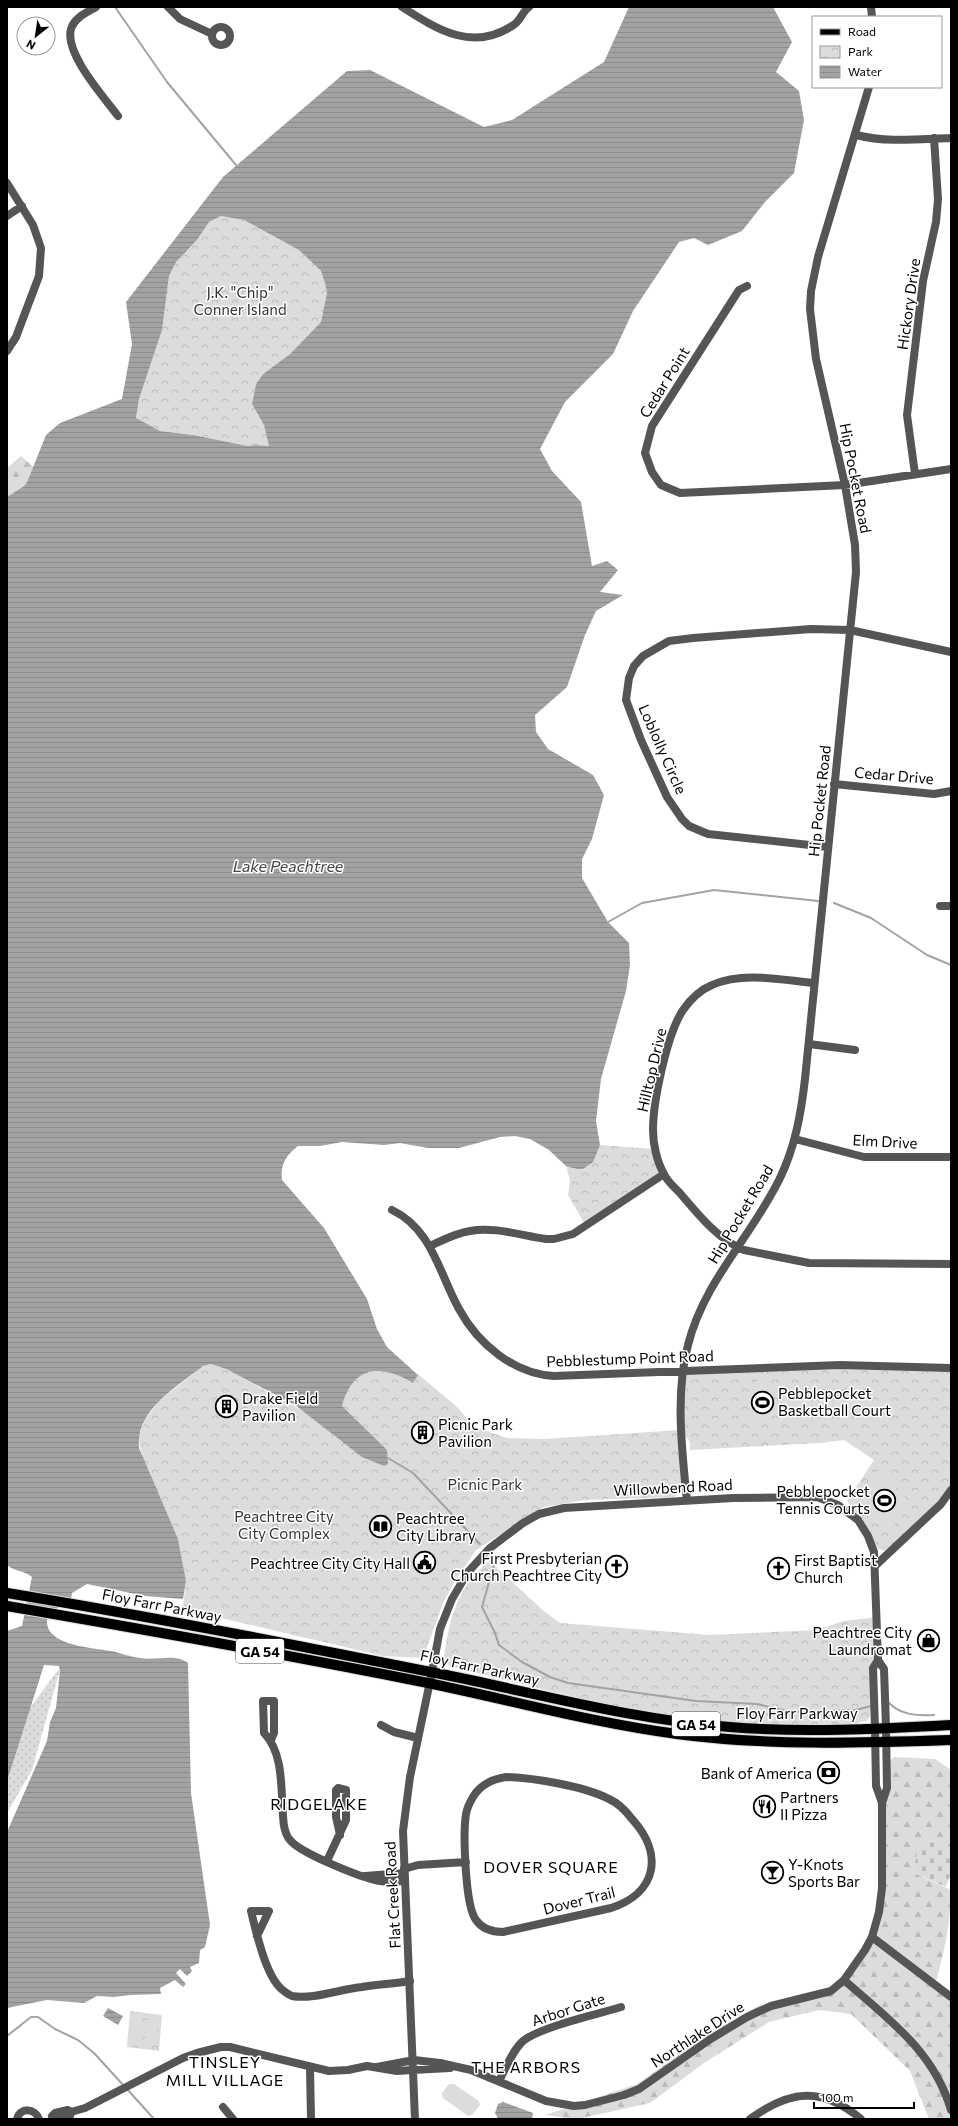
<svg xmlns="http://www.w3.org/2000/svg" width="958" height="2126" font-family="Commissioner,sans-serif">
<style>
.grass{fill:url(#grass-dots)}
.forest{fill:url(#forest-firs)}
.cemetery{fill:url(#cemetery-stones)}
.park{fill:url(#park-crowns)}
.pitch{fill:#dcdcdc}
.water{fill:url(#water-rules);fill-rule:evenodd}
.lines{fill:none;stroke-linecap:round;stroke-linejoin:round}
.stream{stroke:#a3a3a3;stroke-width:2}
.primary-casing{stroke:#dbdbdb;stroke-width:12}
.minor{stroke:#555;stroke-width:8}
.tertiary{stroke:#555;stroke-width:8}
.primary{stroke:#000;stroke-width:10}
.labels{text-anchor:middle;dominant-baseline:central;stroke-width:3;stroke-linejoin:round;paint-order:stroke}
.shield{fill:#fff;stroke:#4c4c4c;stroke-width:1}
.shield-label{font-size:14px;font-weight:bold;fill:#000}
.park-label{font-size:15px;fill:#333;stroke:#fff}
.street-label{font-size:15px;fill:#000;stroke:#fff}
.poi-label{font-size:15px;fill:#000;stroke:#fff;text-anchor:start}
.water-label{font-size:16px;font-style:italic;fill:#444;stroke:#fff}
.neighbourhood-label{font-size:16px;letter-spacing:1px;fill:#000;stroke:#fff}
</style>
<defs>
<pattern id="grass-dots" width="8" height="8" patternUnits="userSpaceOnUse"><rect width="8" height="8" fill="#dcdcdc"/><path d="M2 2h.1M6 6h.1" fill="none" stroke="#bbb" stroke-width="1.8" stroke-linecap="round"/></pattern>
<pattern id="forest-firs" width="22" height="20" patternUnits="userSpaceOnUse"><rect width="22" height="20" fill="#dcdcdc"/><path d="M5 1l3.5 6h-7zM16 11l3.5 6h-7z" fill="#bbb"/></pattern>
<pattern id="cemetery-stones" width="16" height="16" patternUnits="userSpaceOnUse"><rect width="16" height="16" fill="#dcdcdc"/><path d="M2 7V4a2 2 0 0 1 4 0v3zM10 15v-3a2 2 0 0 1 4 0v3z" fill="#bbb"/></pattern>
<pattern id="park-crowns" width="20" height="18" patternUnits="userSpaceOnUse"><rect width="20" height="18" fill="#dcdcdc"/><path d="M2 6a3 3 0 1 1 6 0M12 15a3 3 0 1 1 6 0" fill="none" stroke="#bbb"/></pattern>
<pattern id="water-rules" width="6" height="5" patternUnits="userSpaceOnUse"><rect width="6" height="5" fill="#a3a3a3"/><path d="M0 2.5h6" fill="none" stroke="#8b8b8b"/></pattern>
</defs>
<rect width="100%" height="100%" fill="#fff"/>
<!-- grass -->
<path class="grass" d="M 61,1666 L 32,1770 L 7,1813 L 7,1739 Z"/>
<!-- forest -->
<path class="forest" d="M 21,456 L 41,473 L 7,501 L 7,468 Z
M 894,1757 L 935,1759 L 951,1770 L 951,1848 L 922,1838 L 912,1872 L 951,1890 C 951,1923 944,1953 935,1985 L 951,1997 L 951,2119 L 929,2119 L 910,2071 L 851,2014 L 819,2010 L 769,2022 L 704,2063 L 650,2103 L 577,2119 L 545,2115 L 637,2084 L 706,2036 L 758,2006 L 831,1991 L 872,1937 L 879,1912 L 886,1765 Z"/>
<!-- cemetery -->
<path class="cemetery" d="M 922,1838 L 951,1848 L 951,1873 L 946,1887 L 912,1872 Z"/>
<!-- park -->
<path class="park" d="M 221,216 L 244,220 L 299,250 L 321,271 L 325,283 L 327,293 L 321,322 L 290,354 L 263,374 L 256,384 L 252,404 L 264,425 L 270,446 L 255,445 L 248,446 L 193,435 L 160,431 L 136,419 L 139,399 L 162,330 L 169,276 L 176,262 L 197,240 L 209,222 Z
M 600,1145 L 655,1149 L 664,1174 L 586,1226 L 568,1195 L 570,1180 L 566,1166 L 570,1167 L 595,1158 L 596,1152 Z
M 211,1364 L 226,1369 L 307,1413 L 342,1405 C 353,1365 381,1363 413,1383 L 418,1374 L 458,1408 L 474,1427 L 507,1438 L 544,1439 L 680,1430 L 682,1371 L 951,1368 L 951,1488 L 941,1504 L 887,1551 L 878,1549 L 870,1533 L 847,1501 L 874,1460 L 844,1440 L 820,1443 L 690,1450 L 690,1442 L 681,1430 L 683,1488 L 674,1497 L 585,1500 L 544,1507 L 476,1550 L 453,1584 L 443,1603 L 423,1658 L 383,1656 L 183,1609 L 186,1581 L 178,1539 L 144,1462 L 138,1439 L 145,1420 L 159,1401 L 203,1366 Z
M 489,1561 L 545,1612 L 560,1623 L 710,1635 L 818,1630 L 843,1621 L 878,1617 L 870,1716 L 867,1721 L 825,1728 L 762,1727 L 690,1718 L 621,1708 L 464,1670 L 443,1663 C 449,1622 455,1589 489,1561 Z
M 130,2011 L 162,2015 L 159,2051 L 127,2047 Z"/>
<!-- pitch -->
<path class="pitch" d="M 753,1381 L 772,1382 L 770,1423 L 751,1422 Z
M 878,1471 L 913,1505 L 891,1528 L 857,1495 Z
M 132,2018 L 143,2020 L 141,2043 L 130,2042 Z
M 147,2020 L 158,2021 L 156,2044 L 145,2043 Z
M 449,2084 L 454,2084 L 479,2101 L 480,2105 L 472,2115 L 468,2116 L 443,2098 L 442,2093 Z"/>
<!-- water -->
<path class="water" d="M 629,7 L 773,7 L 792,42 L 776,72 L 799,91 L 804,120 L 794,173 L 765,202 L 742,231 L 708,245 L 694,238 L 679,242 L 633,311 L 613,354 L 565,402 L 540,449 L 552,471 L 581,502 L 592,566 L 607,561 L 618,570 L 600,592 L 623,595 L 596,611 L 585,635 L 567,687 L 535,715 L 536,732 L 548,749 L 593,775 L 604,795 L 592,839 L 582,859 L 582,878 L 608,922 L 629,943 L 630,965 L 626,991 L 601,1079 L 596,1121 L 600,1145 L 593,1162 L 583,1169 L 577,1169 L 566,1166 L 549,1150 L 530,1139 L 515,1136 L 500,1137 L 459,1148 L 428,1148 L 400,1143 L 384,1145 L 342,1142 L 320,1146 L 298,1146 C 286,1155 280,1165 282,1180 L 324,1228 L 367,1299 L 377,1329 L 387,1347 L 418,1375 L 413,1383 C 381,1364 353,1365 342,1406 L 387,1450 L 388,1464 L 384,1466 L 362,1457 L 295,1405 L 226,1369 L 211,1364 L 203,1366 C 178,1386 135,1410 139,1448 L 178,1539 L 186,1581 L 183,1599 L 145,1596 L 87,1584 L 72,1593 L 71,1599 L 60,1605 L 47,1620 C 45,1646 94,1648 111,1651 C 121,1653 130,1657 140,1658 C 156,1661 175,1653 188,1663 L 191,1793 L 210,1925 L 205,1947 L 200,1950 L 199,1963 L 190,1967 L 192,1971 L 187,1976 L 180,1969 L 176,1973 L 186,1984 L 183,1987 L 175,1980 L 160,1988 L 161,1994 L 130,1995 L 114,1997 L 97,1996 L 84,2003 L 47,2000 L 7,2008 L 7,1832 L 47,1741 L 50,1722 L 56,1708 L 60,1670 L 59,1666 L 44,1665 L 7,1781 L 7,1631 L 22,1626 L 32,1577 C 24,1570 15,1572 7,1565 L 7,497 L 26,485 L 46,435 L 60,423 L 122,399 L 132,344 L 126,302 L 223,177 L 347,71 L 370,70 L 484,127 L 512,120 L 604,62 ZM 221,216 L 244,220 L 299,250 L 321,271 L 325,283 L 327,293 L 321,322 L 290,354 L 263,374 L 256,384 L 252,404 L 264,425 L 269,446 L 255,445 L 248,446 L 193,435 L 160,431 L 136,418 L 139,399 L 162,330 L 169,276 L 176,262 L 197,240 L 209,222 Z
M 108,2008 L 123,2016 L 118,2025 L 103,2016 Z
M 503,2102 L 533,2113 L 532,2119 L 498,2119 L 495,2113 L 498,2104 Z"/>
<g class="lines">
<!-- stream -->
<path class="stream" d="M 115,7 L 167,82 L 236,165
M 834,903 L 871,918 L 927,955 L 951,965
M 608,922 L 642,903 L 714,890 L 818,901
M 388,1458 L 413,1473 L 480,1544
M 495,1561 L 482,1607 L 495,1633 L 499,1645 L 522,1662 L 550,1677 L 568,1683 L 696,1701 L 757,1704 L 791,1712 L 856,1710 L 871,1706
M 889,1703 C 901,1715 917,1716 934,1715
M 951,1748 L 951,1749
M 7,2036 L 31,2017 L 38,2017 L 55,2029 L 78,2040 L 94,2053 L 124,2086
M 127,2089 L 154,2119"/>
<defs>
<path id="primary" d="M 7,1593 C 154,1617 300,1646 446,1675 C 540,1694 634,1720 730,1727 C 803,1733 878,1729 951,1725
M 7,1606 C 148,1630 288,1655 428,1683 C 511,1700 593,1723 677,1734 C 768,1746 860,1743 951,1740"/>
</defs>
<!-- primary casing -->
<use href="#primary" class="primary-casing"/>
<!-- minor -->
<path class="minor" d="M 96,7 C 86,13 74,18 71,29 C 64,53 104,97 118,116
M 168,7 L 180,19 L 212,34
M 402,7 C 438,30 474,53 515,24 C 521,19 523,11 529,7
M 871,7 L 872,17
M212 36a9 9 0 1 1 18 0a9 9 0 1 1-18 0Z
M 856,135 C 888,143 919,139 951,138
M 7,183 L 33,225 L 41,248 L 39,276 L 16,337 L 7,351
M 7,216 L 22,206
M 747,286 L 739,290 L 730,304 L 652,426 L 645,453 L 652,472 L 661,485 L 680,493 L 845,485 L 951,469
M 915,474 L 907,415 L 923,281 L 936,222 L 938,199 L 934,138
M 834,784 L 934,794 L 951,791
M 828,847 L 708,834 L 689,826 L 682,819 L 667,797 L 641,740 L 626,700 L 629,678 L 634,666 L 643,656 L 669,641 L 693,638 L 811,629 L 850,630 L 951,652
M 940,906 L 951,906
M 814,983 C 783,980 742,971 712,985 C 700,990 690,1000 683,1010 C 667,1034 653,1101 653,1130 C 653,1144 657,1162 664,1174 C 667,1181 674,1187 679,1192 C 697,1213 718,1240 744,1250 L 809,1263 L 951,1264
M 809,1044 L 855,1050
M 795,1139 L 864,1157 L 951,1157
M 392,1210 C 432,1229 439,1273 459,1309 C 478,1344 514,1374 554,1376 L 840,1365 L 951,1368
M 430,1246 C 443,1240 456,1233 470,1231 C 494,1226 523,1236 546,1239 L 554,1239 L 573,1234 L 664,1174
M 687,1501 C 682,1452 675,1392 688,1345 C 704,1281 752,1236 780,1178 C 795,1147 801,1114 805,1079 L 856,572 L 855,545 L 845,485 L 816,359 L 810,309 L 811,291 L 818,257 L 869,87
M 876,1565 L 941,1504 L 951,1490
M 432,1672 L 440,1629 L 452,1599 L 468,1572 L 490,1548 L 523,1523 L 539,1514 L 564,1508 L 733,1498 L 817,1497 L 838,1505 L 858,1520 L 868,1536 L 874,1552 L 878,1660 L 884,1669 L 886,1727
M 381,1725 L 394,1732 L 418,1738
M 875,1728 L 873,1668 L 878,1660
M 271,1740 L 274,1733 L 274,1701 L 263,1701 L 264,1733 C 286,1755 280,1798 284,1826 C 285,1831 287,1837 290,1840 C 300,1853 358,1876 375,1880 C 383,1883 396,1881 405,1881
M 506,1777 C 534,1778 584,1786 609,1799 C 618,1803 626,1811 632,1819 C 664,1854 657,1893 611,1908 L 503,1932 C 493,1932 482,1929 476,1920 C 465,1906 463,1833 466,1814 C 467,1808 470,1802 473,1797 C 480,1785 493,1779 506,1777 Z
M 327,1861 L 346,1820 L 346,1790 L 338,1788 L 336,1790 L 336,1817 L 340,1835
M 404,1869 L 418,1865 L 466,1862
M 365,1876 L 404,1873
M 257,1936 L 269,1911 L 251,1911 C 256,1931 266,1979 284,1991 C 286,1993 290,1995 292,1996 C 312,2000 341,1989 362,1987 C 378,1984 394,1984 410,1981
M 377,2067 L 414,2060
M 310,2068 L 311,2119
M 499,2081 C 506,2068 512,2051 523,2041 C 540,2027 598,2014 621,2007
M 223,2107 L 233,2119
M 71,2112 L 68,2110 L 55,2113 L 52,2116 L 56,2118 L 70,2116 L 71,2112 L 85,2108 L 183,2058 L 197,2053 L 221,2047 L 230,2047 L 329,2071 L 348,2070 L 367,2066 L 397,2071 L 413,2070
M 17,2119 C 20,2107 35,2108 39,2119
M 750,2119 C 790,2090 822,2086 861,2119"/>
<!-- tertiary -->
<path class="tertiary" d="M 875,1728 L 876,1786 L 882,1803
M 872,1937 L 951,1997
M 844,1980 C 888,2019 934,2051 951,2110
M 414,2060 L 440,2063 L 471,2070 L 546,2101 L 574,2106 L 585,2105 L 624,2095 L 639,2089 L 709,2040 L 747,2017 L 771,2006 L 831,1991 L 844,1980 L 865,1950 L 872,1937 L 879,1912 L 882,1888 L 882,1803 L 887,1788 L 886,1727
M 413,2070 L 450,2068
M 415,2119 L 403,1831 L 410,1777 L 432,1672"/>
<!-- primary -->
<use href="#primary" class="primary"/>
</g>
<!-- icons -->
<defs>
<symbol id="stadium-ring" viewBox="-11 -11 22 22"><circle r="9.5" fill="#fff" stroke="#000" stroke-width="1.5"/><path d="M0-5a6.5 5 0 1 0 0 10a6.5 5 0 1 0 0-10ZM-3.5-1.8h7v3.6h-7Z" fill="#000"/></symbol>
<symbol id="building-ring" viewBox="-11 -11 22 22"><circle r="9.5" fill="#fff" stroke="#000" stroke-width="1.5"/><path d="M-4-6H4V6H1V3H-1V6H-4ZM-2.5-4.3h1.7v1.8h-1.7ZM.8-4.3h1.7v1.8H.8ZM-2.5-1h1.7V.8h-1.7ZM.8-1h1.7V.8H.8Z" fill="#000"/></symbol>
<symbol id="library-ring" viewBox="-11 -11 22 22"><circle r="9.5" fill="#fff" stroke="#000" stroke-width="1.5"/><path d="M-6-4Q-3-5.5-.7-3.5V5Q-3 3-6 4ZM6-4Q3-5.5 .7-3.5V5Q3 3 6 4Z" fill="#000"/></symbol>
<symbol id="civic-ring" viewBox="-11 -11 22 22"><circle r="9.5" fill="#fff" stroke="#000" stroke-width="1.5"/><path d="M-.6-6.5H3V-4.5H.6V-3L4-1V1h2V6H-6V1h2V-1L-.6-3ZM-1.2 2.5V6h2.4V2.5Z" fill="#000"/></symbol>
<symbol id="church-ring" viewBox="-11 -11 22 22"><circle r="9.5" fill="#fff" stroke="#000" stroke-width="1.5"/><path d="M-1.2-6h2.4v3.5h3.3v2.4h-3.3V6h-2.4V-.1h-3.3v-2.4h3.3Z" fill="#000"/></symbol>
<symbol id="shop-ring" viewBox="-11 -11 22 22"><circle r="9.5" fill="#fff" stroke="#000" stroke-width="1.5"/><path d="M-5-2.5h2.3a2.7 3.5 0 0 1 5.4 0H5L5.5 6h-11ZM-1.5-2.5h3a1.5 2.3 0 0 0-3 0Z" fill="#000"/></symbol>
<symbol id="bank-ring" viewBox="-11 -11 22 22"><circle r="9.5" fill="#fff" stroke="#000" stroke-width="1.5"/><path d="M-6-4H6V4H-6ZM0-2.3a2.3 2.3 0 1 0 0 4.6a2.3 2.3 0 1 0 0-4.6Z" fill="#000"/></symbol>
<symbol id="restaurant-ring" viewBox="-11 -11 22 22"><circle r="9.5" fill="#fff" stroke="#000" stroke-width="1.5"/><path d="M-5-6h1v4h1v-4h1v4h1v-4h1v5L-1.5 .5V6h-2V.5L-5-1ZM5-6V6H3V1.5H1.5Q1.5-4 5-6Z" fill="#000"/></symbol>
<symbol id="bar-ring" viewBox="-11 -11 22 22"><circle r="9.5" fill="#fff" stroke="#000" stroke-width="1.5"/><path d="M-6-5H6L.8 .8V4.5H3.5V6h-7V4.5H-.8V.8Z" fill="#000"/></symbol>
</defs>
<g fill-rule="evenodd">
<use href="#stadium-ring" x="750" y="1390" width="25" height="25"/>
<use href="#building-ring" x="214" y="1394" width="25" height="25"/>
<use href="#building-ring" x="410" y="1420" width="25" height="25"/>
<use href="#stadium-ring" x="872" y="1488" width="25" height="25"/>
<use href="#library-ring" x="368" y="1514" width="25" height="25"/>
<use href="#civic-ring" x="412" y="1550" width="25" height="25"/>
<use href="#church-ring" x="604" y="1554" width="25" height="25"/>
<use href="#church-ring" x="766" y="1556" width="25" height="25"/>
<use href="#shop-ring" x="916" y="1628" width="25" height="25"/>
<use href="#bank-ring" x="816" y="1760" width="25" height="25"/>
<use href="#restaurant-ring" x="752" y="1794" width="25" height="25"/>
<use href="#bar-ring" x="760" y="1860" width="25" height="25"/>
</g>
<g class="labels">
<!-- shield labels -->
<g class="shield">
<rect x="236" y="1639" width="48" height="24" rx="3"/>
<rect x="672" y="1712" width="48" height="24" rx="3"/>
</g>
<g class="shield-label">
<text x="260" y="1651">GA 54</text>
<text x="696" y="1724">GA 54</text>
</g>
<!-- park labels -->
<g class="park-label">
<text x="240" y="292">J.K. "Chip"<tspan x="240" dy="17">Conner Island</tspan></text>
<text x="485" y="1484">Picnic Park</text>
<text x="284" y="1516">Peachtree City<tspan x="284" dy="17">City Complex</tspan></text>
</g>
<!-- street labels -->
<g class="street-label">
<text transform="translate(908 304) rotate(-82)">Hickory Drive</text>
<text transform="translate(664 382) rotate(-58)">Cedar Point</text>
<text transform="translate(856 478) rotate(79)">Hip Pocket Road</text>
<text transform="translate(663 749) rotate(66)">Loblolly Circle</text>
<text transform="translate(894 775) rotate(5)">Cedar Drive</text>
<text transform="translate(819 801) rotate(-84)">Hip Pocket Road</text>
<text transform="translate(651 1070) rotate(-77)">Hilltop Drive</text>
<text transform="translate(885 1141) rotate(3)">Elm Drive</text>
<text transform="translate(740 1214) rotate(-59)">Hip Pocket Road</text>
<text transform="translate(630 1358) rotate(-2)">Pebblestump Point Road</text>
<text transform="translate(673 1487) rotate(-3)">Willowbend Road</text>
<text transform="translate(162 1605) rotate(11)">Floy Farr Parkway</text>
<text transform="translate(480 1667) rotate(12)">Floy Farr Parkway</text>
<text x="797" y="1713">Floy Farr Parkway</text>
<text transform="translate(392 1895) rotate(-93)">Flat Creek Road</text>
<text transform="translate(579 1900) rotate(-14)">Dover Trail</text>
<text transform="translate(568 2009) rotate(-18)">Arbor Gate</text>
<text transform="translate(697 2034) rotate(-33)">Northlake Drive</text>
</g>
<!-- poi labels -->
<g class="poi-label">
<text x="778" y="1393">Pebblepocket<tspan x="778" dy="17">Basketball Court</tspan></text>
<text x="242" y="1398">Drake Field<tspan x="242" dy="17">Pavilion</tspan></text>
<text x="438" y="1424">Picnic Park<tspan x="438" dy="17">Pavilion</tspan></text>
<text x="870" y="1491" text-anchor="end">Pebblepocket<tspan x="870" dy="17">Tennis Courts</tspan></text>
<text x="396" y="1518">Peachtree<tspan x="396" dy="17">City Library</tspan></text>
<text x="602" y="1558" text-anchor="end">First Presbyterian<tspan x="602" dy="17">Church Peachtree City</tspan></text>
<text x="794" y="1560">First Baptist<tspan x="794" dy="17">Church</tspan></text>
<text x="410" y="1563" text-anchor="end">Peachtree City City Hall</text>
<text x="912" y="1632" text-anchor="end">Peachtree City<tspan x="912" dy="17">Laundromat</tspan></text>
<text x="812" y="1773" text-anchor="end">Bank of America</text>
<text x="780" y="1797">Partners<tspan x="780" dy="17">II Pizza</tspan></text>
<text x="788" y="1864">Y-Knots<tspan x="788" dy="17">Sports Bar</tspan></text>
</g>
<!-- water labels -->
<g class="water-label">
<text x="288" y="865">Lake Peachtree</text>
</g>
<!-- neighbourhood labels -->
<g class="neighbourhood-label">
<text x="319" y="1803">RIDGELAKE</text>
<text x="551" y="1866">DOVER SQUARE</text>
<text x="225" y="2061">TINSLEY<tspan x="225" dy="18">MILL VILLAGE</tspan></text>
<text x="526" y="2066">THE ARBORS</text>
</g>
</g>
<!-- border -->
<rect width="958" height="2126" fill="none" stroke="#000000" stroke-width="16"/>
<!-- legend -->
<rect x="812" y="16" width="130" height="72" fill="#ffffff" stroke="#999999"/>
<rect x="820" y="29" width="20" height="6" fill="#000000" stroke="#999999"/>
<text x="848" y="36" font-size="12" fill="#000000">Road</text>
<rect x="820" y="46" width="20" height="12" fill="url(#park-crowns)" stroke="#999999"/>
<text x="848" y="56" font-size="12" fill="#000000">Park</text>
<rect x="820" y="66" width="20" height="12" fill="url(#water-rules)" stroke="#999999"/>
<text x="848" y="76" font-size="12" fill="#000000">Water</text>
<!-- north arrow -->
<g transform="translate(36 36) rotate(210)"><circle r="19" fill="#ffffff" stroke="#999999"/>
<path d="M0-3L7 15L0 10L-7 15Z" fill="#000000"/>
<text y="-6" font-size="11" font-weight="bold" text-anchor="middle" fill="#000000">N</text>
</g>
<!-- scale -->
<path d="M814 2102v6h100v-6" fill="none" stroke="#000000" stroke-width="2"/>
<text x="820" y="2102" font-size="12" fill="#000000" stroke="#ffffff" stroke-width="3" paint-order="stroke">100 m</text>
</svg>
